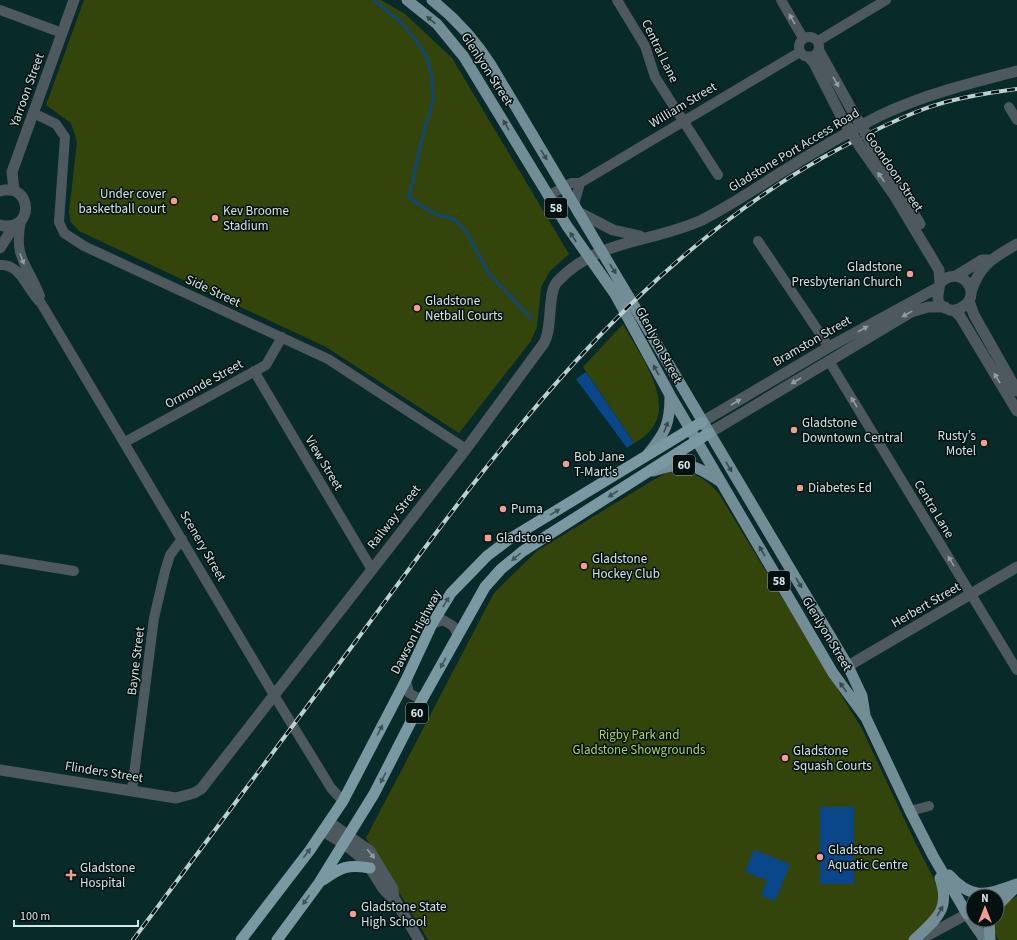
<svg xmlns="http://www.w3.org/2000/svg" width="1017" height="940" font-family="'Source Sans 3',sans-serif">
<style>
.green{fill:#34450c}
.water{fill:#0a478a}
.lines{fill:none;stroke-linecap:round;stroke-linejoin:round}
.stream{stroke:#0a478a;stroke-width:2.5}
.minor{stroke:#4d595e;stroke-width:10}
.tertiary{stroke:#4d595e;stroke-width:11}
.secondary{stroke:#62777e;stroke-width:11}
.primary{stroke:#738d97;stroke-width:11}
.trunk{stroke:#7a98a2;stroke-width:11}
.rail-casing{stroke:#bcd0cf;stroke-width:4}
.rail{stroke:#041110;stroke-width:2.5;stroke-dasharray:8;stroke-linecap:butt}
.tertiary-bridge{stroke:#4d595e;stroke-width:11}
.oneway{fill:#909fa1}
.oneway2{fill:#36494d}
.oneway3{fill:#3f5459}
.poi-dot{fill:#f59c91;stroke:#041110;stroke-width:1.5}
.labels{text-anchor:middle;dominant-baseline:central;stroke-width:3;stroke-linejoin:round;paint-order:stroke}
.shield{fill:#041110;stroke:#95a5a4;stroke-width:1}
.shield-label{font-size:12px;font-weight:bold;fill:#d3e5e4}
.street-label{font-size:13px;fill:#d3e5e4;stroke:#041110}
.poi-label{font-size:13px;fill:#d3e5e4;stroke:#041110;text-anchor:start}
.park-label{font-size:13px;fill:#acd55b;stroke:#041110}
</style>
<rect width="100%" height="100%" fill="#082b29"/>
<!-- green -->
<path class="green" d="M 84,0 L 381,0 L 405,14 L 452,58 L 569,254 L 550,271 L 541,287 L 537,327 L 531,341 L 459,433 L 326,347 L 79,231 L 71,222 L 69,212 L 77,142 L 71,123 L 46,105 Z
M 623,324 C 642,359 687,416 634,443 L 583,367 Z
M 678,471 C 697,473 707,480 719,494 L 862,729 L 915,842 L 941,893 L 939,906 L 924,930 L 907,940 L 428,940 L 366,838 L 494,593 L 537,551 L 650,482 L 666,473 Z
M 1017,896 L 1017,940 L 999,940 L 994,932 L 994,922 L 997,920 C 997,908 1008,902 1017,896 Z"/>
<!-- water -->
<path class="water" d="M 586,372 L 634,443 L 627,448 L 576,379 Z
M 820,807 L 854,807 L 854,884 L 820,884 Z
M 754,850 L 790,864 L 775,901 L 761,896 L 767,880 L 745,872 Z"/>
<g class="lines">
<!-- stream -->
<path class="stream" d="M 374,0 L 402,23 L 415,39 L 426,55 L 432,77 L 433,100 L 420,146 L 409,198 L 435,214 L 454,219 L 459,224 L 467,233 L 489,274 L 532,319"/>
<!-- minor -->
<path class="minor" d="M 617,0 L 645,46 L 655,77 L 718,175
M 781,0 L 803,38
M 0,10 L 62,33
M799 47a10 10 0 1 1 20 0a10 10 0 1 1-20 0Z
M 818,41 L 886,0
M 1009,107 L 1017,120
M 33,113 L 56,124 L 65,137 L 59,222 L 64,233 L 84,246 L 328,359 L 466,449
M 548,196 L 571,183 L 580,183 L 800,52
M 574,205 L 580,183
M 21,221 C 13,259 28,264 40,296
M 758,241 L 829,347
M 0,265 C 21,263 27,291 41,303 L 274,695 L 331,788 L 343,801
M 829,361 L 1017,670
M 254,371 L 371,568
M 125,442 L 266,365 L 282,337
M 0,559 L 74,571
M 432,624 L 443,620 L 453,626 L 458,635
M 406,680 L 409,693 L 418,698 L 424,696
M 132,790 L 154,618 L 165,571 L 170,555 L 182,539
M 910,811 L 929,806"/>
<!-- tertiary -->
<path class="tertiary" d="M 819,51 L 853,112
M 809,57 L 814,63 L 842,118
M 870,141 L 920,224
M 861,148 L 894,195 L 939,270 C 939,274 940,279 940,282 C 939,293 932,305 950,310 C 955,311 960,309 964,306 C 983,292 960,263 940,283
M 14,190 L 12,172 L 74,0
M 0,191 C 33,181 35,234 0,225
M 578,212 L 613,230 L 640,236
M 0,248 L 14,226
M 956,276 L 982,260 L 989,260
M 971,292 C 980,264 993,258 1017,244
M 969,301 L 974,315 L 1017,391
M 954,310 L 960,316 L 1017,411
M 702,422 L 829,347 L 937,288
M 709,433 L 911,312 L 928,307 L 945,307
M 848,666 L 1017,567
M 0,770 L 176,798 L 194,793 L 201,789 L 466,449 L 544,343 C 553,327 547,293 557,282 C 596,239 652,243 702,220 C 728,207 752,191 777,175 C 810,154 844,134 879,116 C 923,95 970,83 1017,71
M 329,822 L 370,851 L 393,889 L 394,898 L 419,940
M 323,831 C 338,840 353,849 365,862 C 376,873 380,891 394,898
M 919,940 L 967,914"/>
<!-- secondary -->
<path class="secondary" d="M 967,914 L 985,940"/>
<!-- primary -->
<path class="primary" d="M 407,0 L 437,24 L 464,57 L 567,226 L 615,294 L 670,395 L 833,673 L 866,718 L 910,811 L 933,856 L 967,914 L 973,910
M 432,0 C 455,18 475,40 491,65 L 848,666 L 862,696 L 865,715
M 648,454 C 665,433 670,424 670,397
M 653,471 C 686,460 693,464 721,482
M 949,875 C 973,902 987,894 1017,884
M 997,906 L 1017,886
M 989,920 L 990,940
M 914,940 C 936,919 951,910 940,878"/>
<!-- trunk -->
<path class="trunk" d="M 323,880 C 341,867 348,864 370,868
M 241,940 L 310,850 L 343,801 L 406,680 L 432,624 L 451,593 L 487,556 L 508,540 L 702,422
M 277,940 L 319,883 L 374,794 L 424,696 L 485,587 L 501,569 L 523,551 L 709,433"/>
<defs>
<path id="rail" d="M 133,940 C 207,840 282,741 356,641 C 488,462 623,270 822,158 C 855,140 889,122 924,109 C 953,98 986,93 1017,89"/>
</defs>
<!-- rail casing -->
<use href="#rail" class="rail-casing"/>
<!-- rail -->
<use href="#rail" class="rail"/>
<!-- tertiary-bridge -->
<path class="tertiary-bridge" d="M 853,112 L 870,141
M 842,118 L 861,148"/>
</g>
<!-- one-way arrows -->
<defs><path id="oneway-solid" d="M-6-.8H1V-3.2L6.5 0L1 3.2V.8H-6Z"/></defs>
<g class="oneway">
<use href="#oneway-solid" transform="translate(792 19) rotate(-120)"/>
<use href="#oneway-solid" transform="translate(836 82) rotate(60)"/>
<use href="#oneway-solid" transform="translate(881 177) rotate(-126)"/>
<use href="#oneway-solid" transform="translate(22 259) rotate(68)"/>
<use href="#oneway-solid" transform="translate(907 314) rotate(151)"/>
<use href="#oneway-solid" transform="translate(863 329) rotate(-29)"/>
<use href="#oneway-solid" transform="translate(997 378) rotate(-121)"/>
<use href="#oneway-solid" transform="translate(796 381) rotate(149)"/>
<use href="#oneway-solid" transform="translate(736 402) rotate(-30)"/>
<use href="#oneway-solid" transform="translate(854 402) rotate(-121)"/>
<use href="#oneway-solid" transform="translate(951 561) rotate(-121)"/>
<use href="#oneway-solid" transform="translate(371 854) rotate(51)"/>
</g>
<g class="oneway2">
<use href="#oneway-solid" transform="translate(431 20) rotate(-139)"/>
<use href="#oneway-solid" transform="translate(506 125) rotate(-120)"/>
<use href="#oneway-solid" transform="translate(544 155) rotate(59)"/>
<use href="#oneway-solid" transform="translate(573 237) rotate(-123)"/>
<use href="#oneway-solid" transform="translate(613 269) rotate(58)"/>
<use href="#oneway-solid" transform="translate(656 370) rotate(-119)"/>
<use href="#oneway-solid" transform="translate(666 427) rotate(-68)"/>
<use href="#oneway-solid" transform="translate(729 467) rotate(59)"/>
<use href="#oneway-solid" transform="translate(762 551) rotate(-120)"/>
<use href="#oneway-solid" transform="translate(799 583) rotate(59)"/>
<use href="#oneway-solid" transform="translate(843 687) rotate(-126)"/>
<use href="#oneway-solid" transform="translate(940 911) rotate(-60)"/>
</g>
<g class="oneway3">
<use href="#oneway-solid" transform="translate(613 494) rotate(147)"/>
<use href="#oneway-solid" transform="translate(555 512) rotate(-31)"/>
<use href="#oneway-solid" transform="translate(516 557) rotate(140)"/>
<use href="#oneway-solid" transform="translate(446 602) rotate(-59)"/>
<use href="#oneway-solid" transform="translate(443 663) rotate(118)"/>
<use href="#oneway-solid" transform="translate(380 730) rotate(-62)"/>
<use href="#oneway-solid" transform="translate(383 778) rotate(118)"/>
<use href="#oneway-solid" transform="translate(307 853) rotate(-53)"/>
<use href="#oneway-solid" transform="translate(306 900) rotate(126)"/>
</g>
<!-- markers -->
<g class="poi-dot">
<circle cx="174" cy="201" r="4"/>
<circle cx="215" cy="218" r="4"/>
<circle cx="910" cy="274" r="4"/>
<circle cx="417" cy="308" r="4"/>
<circle cx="794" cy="430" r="4"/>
<circle cx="984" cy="443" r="4"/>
<circle cx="566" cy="464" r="4"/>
<circle cx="800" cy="488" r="4"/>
<circle cx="503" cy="509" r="4"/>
<rect x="484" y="534" width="8" height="8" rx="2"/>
<circle cx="584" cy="566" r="4"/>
<circle cx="785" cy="758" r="4"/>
<circle cx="820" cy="857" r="4"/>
<path d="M69 869h4v4h4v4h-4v4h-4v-4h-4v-4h4z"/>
<circle cx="353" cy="914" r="4"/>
</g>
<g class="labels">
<!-- shield labels -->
<g class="shield">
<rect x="545" y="198" width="22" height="20" rx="3"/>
<rect x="673" y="455" width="22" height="20" rx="3"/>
<rect x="768" y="571" width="22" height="20" rx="3"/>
<rect x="406" y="703" width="22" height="20" rx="3"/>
</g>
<g class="shield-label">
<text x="556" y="208">58</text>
<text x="684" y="465">60</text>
<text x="779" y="581">58</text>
<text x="417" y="713">60</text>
</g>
<!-- street labels -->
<g class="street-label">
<text transform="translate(660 51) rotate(64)">Central Lane</text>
<text transform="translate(487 69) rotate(57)">Glenlyon Street</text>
<text transform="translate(27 90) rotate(-70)">Yarroon Street</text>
<text transform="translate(683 105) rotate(-31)">William Street</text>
<text transform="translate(794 150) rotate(-31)">Gladstone Port Access Road</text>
<text transform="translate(894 172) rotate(56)">Goondoon Street</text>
<text transform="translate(213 291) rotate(25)">Side Street</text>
<text transform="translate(812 341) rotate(-30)">Bramston Street</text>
<text transform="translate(659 345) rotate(62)">Glenlyon Street</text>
<text transform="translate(204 384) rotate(-29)">Ormonde Street</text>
<text transform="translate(324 463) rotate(59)">View Street</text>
<text transform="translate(934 509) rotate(59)">Centra Lane</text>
<text transform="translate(394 517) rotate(-52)">Railway Street</text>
<text transform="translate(203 546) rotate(60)">Scenery Street</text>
<text transform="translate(926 605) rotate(-30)">Herbert Street</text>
<text transform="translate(416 632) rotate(-62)">Dawson Highway</text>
<text transform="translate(827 634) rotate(59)">Glenlyon Street</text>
<text transform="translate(136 661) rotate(-83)">Bayne Street</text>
<text transform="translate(104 772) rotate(9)">Flinders Street</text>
</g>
<!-- poi labels -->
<g class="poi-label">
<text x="166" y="194" text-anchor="end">Under cover<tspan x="166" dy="15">basketball court</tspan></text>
<text x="223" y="211">Kev Broome<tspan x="223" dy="15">Stadium</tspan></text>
<text x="902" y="267" text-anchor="end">Gladstone<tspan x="902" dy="15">Presbyterian Church</tspan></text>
<text x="425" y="301">Gladstone<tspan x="425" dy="15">Netball Courts</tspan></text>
<text x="802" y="423">Gladstone<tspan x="802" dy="15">Downtown Central</tspan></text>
<text x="976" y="436" text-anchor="end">Rusty’s<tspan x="976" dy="15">Motel</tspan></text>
<text x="574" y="457">Bob Jane<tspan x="574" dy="15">T-Mart's</tspan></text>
<text x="808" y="488">Diabetes Ed</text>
<text x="511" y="509">Puma</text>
<text x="496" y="538">Gladstone</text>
<text x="592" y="559">Gladstone<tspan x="592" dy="15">Hockey Club</tspan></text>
<text x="793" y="751">Gladstone<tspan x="793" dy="15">Squash Courts</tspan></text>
<text x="828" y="850">Gladstone<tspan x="828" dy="15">Aquatic Centre</tspan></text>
<text x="80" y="868">Gladstone<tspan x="80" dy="15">Hospital</tspan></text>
<text x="361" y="907">Gladstone State<tspan x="361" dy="15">High School</tspan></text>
</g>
<!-- park labels -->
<g class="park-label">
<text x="639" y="735">Rigby Park and<tspan x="639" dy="15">Gladstone Showgrounds</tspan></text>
</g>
</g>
<!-- north arrow -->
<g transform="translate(985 908)"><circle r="19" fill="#041110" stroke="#576665"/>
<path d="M0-3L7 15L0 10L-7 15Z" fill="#f59c91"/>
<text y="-6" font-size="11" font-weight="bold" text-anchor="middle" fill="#d3e5e4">N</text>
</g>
<!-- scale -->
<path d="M14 920v6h124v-6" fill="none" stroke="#d3e5e4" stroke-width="2"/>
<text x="20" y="920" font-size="12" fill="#d3e5e4" stroke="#041110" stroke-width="3" paint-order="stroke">100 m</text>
</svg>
